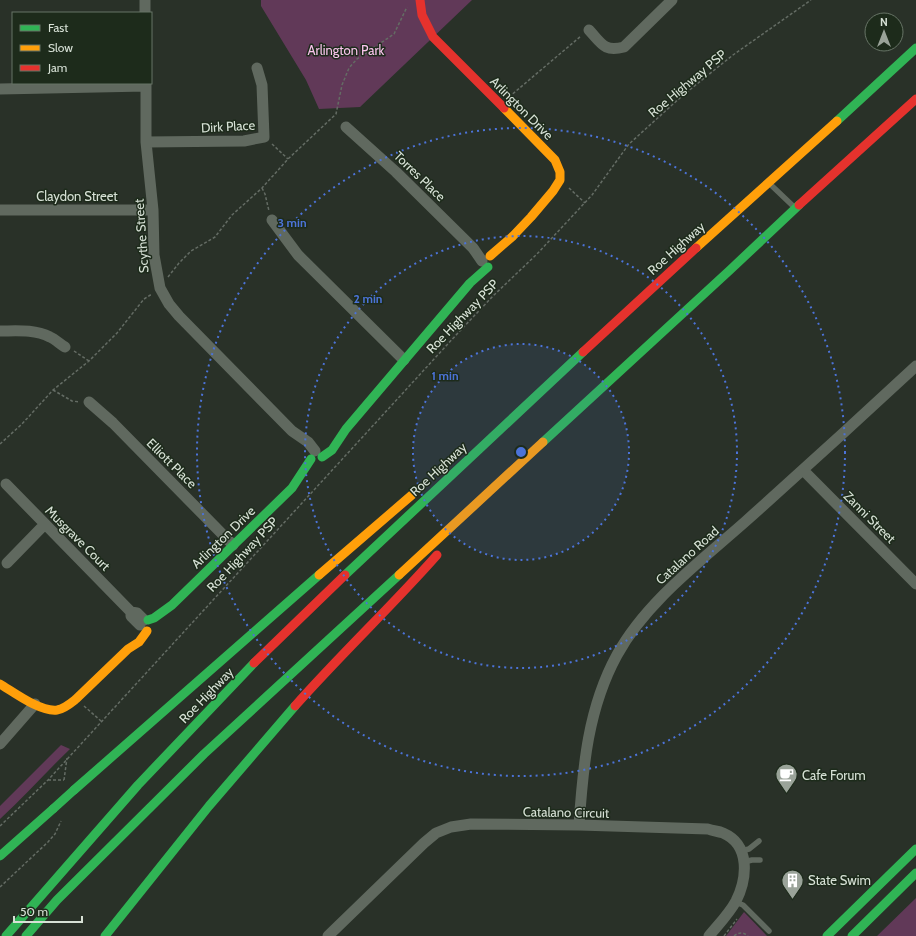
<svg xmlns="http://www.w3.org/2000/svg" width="916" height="936" font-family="Cabin,sans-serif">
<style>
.green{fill:#613958}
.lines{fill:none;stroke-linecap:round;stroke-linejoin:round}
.path{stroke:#646c64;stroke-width:1.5;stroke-dasharray:3 2;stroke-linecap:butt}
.lane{stroke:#60695f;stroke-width:5.5}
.street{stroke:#60695f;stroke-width:11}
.fast{stroke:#30b455;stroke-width:9}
.slow{stroke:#ff9f0a;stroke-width:9}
.jam{stroke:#e5322d;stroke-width:9}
.fast-bridge{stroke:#30b455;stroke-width:9}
.ring{fill:none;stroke:#4c73d8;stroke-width:2;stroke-dasharray:2 4}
.labels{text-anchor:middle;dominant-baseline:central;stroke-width:3;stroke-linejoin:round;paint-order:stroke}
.park-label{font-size:13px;fill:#fac4ed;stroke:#1d2b1b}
.street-label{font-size:13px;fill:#d7e1d6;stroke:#1d2b1b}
.poi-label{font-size:13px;fill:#d7e1d6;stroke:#1d2b1b;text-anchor:start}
.centre{fill:#4c73d8;stroke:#1d2b1b;stroke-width:2}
.ring-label{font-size:12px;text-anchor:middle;font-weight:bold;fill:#4c73d8;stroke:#1d2b1b;stroke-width:3;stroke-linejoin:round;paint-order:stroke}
</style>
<rect width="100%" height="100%" fill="#293128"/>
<!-- green -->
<path class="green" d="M 261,0 L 472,0 L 360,107 L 319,109 L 306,80 L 261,6 Z
M 61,745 L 70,749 C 46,772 24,797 0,819 L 0,806 Z
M 916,898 L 916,936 L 877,936 Z
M 744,912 L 767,936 L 726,936 Z"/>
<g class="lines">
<!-- path -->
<path class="path" d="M 509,97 L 581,36
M 272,144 L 288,159
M 262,188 L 265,194 L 269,211
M 569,188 L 585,203
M 168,277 L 179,263 L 191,251 L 215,237 L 232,215 L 262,188 L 288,159 L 336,114 L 342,85 L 349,68 L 357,59 L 394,34 L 407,7
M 74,351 L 89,361
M 53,390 L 72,401 L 80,402
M 0,444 L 22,424 L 53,390 L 89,361 L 117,333 L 144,299 L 152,294
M 84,706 L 101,721
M 48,780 L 64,780
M 64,780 L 67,758
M 0,826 L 48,780 L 457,334 L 493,296 L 537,254 L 592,195 L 629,144 L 682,96 L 733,55 L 811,0
M 0,887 L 48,842 L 55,834 L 61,821
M 724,936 L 737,919
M 734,936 C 739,932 743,932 748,936"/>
<!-- lane -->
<path class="lane" d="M 771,185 L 792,205
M 741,851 L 749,849 L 759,841
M 744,862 L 752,860 L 760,860
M 735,902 L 743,905 L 769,931"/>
<!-- street -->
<path class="street" d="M 145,0 L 145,13
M 589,30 C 602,44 604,52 624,47 L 672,0
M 146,83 L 146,142 L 153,210 L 154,255 L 160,288 L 169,304 L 179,316 L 292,431 L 308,442 L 315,451
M 0,89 L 146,86
M 346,127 L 396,172 L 473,248 L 482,261
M 146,142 L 244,141 L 264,137 L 262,85 L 257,68
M 0,210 L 153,210
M 272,220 L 298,255 L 404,360
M 0,331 C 16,331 34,329 50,337 C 55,339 60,344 65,347
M 89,402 L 113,423 L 233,545
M 803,470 L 916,584
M 6,484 L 131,612
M 7,563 L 45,524
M 140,625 L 131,616 L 131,612 L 137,613 L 144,620
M 0,744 L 35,704
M 579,825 C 583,766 588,708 617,655 C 646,602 701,561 746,521 C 803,470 860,418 916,366
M 328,936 L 424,843 L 436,833 L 451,827 L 471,824 L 579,825 L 708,829 C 713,831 718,831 723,833 C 751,845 747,879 736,901 C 729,914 718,925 709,936"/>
<!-- fast -->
<path class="fast" d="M 837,121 L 916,48
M 543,442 L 730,270 L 799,205
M 322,457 L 332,450 L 346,429 L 470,283 L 488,267
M 345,575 L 583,352
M 148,620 L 154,618 L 172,605 L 292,488 L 311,459
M 74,790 L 319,575
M 0,856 L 53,809
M 6,936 L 138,785 L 254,663
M 26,936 L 57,900 L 204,754 L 399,575
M 105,936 L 209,806 L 295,706
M 827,936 L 916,849
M 852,936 L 916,873"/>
<!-- slow -->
<path class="slow" d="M 696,248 L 837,121
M 490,256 L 513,236 L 531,217 L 553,191 L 560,180 L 560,172 L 555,160 L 504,108
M 319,575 L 413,494
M 399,575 L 543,442
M 0,684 C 15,693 40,712 57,710 C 64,709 71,703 76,699 L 128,649 L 139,642 L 147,631"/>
<!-- jam -->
<path class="jam" d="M 420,0 L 422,15 L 433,37 L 504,108
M 799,205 L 916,99
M 583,352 L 696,248
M 254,663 L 345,575
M 295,706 C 341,654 391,607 437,555"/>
<!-- fast-bridge -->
<path class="fast-bridge" d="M 53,809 L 74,790"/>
</g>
<!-- distance rings -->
<circle cx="521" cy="452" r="108" fill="#4c73d8" fill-opacity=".12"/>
<g class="ring">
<circle cx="521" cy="452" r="108"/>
<circle cx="521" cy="452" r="216"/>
<circle cx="521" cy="452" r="324"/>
</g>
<!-- icons -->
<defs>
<symbol id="cafe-pin" viewBox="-11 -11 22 30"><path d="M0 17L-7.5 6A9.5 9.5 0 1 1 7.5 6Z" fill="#9aa399" stroke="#1d2b1b"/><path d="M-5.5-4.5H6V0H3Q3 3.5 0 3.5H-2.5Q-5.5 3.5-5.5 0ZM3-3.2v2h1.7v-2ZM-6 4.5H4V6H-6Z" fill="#fff"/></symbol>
<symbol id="building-pin" viewBox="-11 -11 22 30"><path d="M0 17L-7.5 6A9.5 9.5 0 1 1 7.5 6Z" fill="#9aa399" stroke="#1d2b1b"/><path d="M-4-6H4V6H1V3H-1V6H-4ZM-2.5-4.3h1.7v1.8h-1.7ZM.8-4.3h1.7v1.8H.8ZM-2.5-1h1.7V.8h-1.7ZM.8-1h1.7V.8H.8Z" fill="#fff"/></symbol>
</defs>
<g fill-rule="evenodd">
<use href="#cafe-pin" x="774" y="762" width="25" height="34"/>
<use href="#building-pin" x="780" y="868" width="25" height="34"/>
</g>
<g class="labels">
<!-- park labels -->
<g class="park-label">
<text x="346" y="50">Arlington Park</text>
</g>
<!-- street labels -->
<g class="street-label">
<text transform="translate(687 83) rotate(-40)">Roe Highway PSP</text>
<text transform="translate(522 108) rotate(45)">Arlington Drive</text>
<text transform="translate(228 126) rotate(-3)">Dirk Place</text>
<text transform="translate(420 176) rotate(44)">Torres Place</text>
<text x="77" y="196">Claydon Street</text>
<text transform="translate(141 236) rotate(-94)">Scythe Street</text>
<text transform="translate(676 248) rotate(-42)">Roe Highway</text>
<text transform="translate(462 316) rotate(-46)">Roe Highway PSP</text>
<text transform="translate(172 463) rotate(45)">Elliott Place</text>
<text transform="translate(438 469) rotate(-43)">Roe Highway</text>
<text transform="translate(870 517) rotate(45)">Zanni Street</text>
<text transform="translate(223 537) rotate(-44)">Arlington Drive</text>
<text transform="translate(78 538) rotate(45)">Musgrave Court</text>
<text transform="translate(242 554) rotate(-47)">Roe Highway PSP</text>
<text transform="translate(687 555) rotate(-42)">Catalano Road</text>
<text transform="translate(206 695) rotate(-46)">Roe Highway</text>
<text transform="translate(566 812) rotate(1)">Catalano Circuit</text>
</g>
<!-- poi labels -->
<g class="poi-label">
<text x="802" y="775">Cafe Forum</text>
<text x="808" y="880">State Swim</text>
</g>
</g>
<circle cx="521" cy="452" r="6" class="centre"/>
<g class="ring-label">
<text x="292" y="227">3 min</text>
<text x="368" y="303">2 min</text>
<text x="445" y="380">1 min</text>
</g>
<!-- legend -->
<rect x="12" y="12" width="140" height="72" fill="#1d2b1b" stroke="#677466"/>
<rect x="20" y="25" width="20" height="6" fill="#30b455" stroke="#677466"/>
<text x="48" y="32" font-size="12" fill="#d7e1d6">Fast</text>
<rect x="20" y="45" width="20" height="6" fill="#ff9f0a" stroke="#677466"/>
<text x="48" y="52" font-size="12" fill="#d7e1d6">Slow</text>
<rect x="20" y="65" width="20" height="6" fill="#e5322d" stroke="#677466"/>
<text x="48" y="72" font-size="12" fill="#d7e1d6">Jam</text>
<!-- north arrow -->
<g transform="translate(884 32)"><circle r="19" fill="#1d2b1b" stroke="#677466"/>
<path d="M0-3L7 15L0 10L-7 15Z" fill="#9aa399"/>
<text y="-6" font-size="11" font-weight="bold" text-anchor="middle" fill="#d7e1d6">N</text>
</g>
<!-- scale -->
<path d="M14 916v6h68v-6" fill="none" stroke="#d7e1d6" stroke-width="2"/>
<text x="20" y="916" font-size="12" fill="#d7e1d6" stroke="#1d2b1b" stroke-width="3" paint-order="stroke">50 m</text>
</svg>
